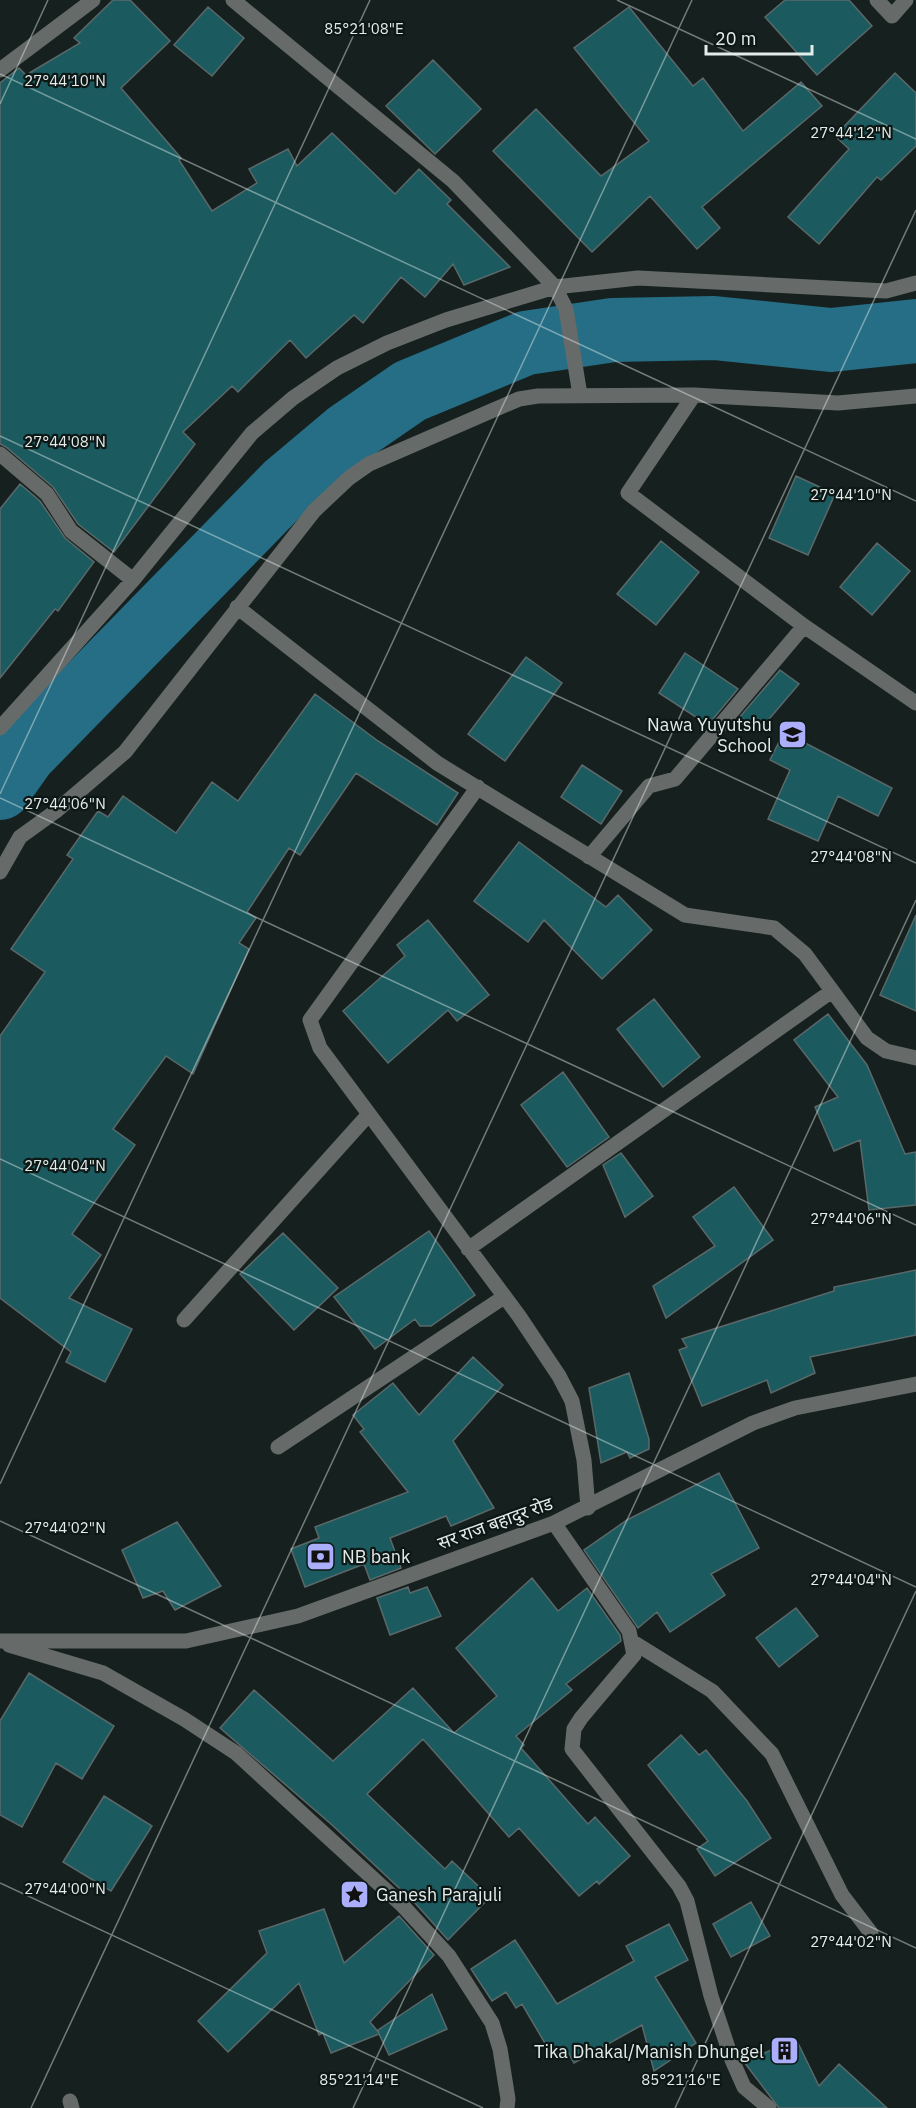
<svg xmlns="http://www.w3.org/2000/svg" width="916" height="2108" font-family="'IBM Plex Sans','Noto Sans Devanagari',sans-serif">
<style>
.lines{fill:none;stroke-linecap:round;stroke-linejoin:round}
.river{stroke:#256e85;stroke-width:64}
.building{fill:#1b5b60;stroke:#5b6869;stroke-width:1.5}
.minor{stroke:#666b69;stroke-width:15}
.ticks{fill:none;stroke:#e4ecea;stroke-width:1.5;stroke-opacity:0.45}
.labels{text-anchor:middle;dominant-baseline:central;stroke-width:4.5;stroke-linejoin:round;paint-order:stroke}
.poi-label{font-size:18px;fill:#e4ecea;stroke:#0d1816;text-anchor:end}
.street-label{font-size:18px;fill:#e4ecea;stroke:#0d1816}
.ticks-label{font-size:15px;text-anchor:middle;fill:#e4ecea;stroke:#0d1816;stroke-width:4.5;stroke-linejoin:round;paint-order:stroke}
</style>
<rect width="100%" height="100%" fill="#16211f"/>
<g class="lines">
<!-- river -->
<path class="river" d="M 0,788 L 24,754 L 286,486 L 349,433 L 410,391 L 526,343 L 613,330 L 714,328 L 831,340 L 916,331"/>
</g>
<!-- building -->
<path class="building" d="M 113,0 L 130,0 L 170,41 L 121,88 L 181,158 L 179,160 L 212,211 L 257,183 L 249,169 L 288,149 L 297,166 L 332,133 L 395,194 L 419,169 L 451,200 L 447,204 L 510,267 L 464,285 L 453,264 L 425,297 L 401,277 L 363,323 L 354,315 L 306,358 L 290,340 L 238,392 L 232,386 L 183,432 L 195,444 L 114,552 L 78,524 L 53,487 L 6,447 L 0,444 L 0,83 L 19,68 L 26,75 L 80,43 L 74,38 Z
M 785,0 L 849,0 L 872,26 L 817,75 L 765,17 Z
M 208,7 L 244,38 L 212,76 L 174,45 Z
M 629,7 L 693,86 L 703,78 L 743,131 L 801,82 L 822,106 L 702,207 L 720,228 L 697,249 L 650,196 L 592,252 L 493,151 L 536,109 L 601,176 L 649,141 L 574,48 Z
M 433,60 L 481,109 L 435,154 L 386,106 Z
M 895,73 L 916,93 L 916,146 L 881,180 L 877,177 L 819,244 L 788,217 L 849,149 L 835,136 Z
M 796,476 L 835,494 L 808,555 L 769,538 Z
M 20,484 L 40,501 L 65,538 L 94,562 L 58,611 L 55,609 L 0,678 L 0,509 Z
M 661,541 L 699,572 L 656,625 L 617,594 Z
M 877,543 L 910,571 L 872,615 L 840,587 Z
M 685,653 L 738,689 L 708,725 L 659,693 Z
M 526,657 L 562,683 L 505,761 L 468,734 Z
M 780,670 L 799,684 L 758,732 L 738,719 Z
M 315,694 L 378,741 L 458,793 L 437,825 L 356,773 L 300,855 L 289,848 L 247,912 L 256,918 L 239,943 L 249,949 L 193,1074 L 166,1056 L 113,1129 L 135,1145 L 72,1234 L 101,1255 L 69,1298 L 132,1329 L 105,1382 L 66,1362 L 71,1352 L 0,1298 L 0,1036 L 45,972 L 11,949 L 73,859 L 67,855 L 98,811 L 108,817 L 123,796 L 176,833 L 212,782 L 238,801 Z
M 784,732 L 892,788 L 878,816 L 838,796 L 818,841 L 768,819 L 790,770 L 770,760 Z
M 582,765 L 622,791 L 601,824 L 561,797 Z
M 519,842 L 606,907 L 618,895 L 652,930 L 602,979 L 544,920 L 528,942 L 474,901 Z
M 916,915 L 916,1011 L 880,995 Z
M 428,920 L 489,995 L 457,1021 L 448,1010 L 388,1063 L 343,1011 L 405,956 L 397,945 Z
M 654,999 L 700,1057 L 663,1087 L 617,1029 Z
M 828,1014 L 867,1065 L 905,1154 L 916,1152 L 916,1205 L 869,1210 L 860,1140 L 834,1151 L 815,1107 L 838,1097 L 794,1040 Z
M 563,1072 L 609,1137 L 567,1167 L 521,1105 Z
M 621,1153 L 653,1196 L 625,1217 L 603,1165 Z
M 734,1187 L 773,1240 L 666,1318 L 653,1286 L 715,1246 L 693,1217 Z
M 429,1231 L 475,1295 L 431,1326 L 420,1326 L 415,1319 L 375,1349 L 334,1297 Z
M 283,1233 L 338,1288 L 294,1330 L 240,1274 Z
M 916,1270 L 916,1335 L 810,1357 L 815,1373 L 771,1393 L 767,1380 L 702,1406 L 679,1350 L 687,1347 L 682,1339 L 834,1291 L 834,1287 Z
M 473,1357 L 503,1385 L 453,1441 L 494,1508 L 451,1526 L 446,1516 L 390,1538 L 401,1568 L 370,1580 L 364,1564 L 305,1587 L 291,1549 L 319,1538 L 315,1527 L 408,1492 L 360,1432 L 364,1429 L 353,1415 L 393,1383 L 419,1415 Z
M 629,1373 L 649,1439 L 649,1449 L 630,1458 L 627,1452 L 601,1463 L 589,1388 Z
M 719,1473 L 759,1548 L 711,1574 L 725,1595 L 670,1632 L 657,1612 L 638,1628 L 584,1550 L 627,1520 Z
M 177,1522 L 221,1586 L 175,1610 L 163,1591 L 143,1598 L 122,1550 Z
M 532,1578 L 558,1611 L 587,1588 L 620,1635 L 621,1641 L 566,1684 L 572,1690 L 516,1736 L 524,1745 L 521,1748 L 588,1824 L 595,1817 L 630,1856 L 599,1884 L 597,1881 L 579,1896 L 519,1828 L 509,1837 L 423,1739 L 367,1794 L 445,1869 L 452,1861 L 490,1897 L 448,1940 L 415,1903 L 331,1824 L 220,1728 L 254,1690 L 333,1761 L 413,1688 L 454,1733 L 497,1696 L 456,1648 Z
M 408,1587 L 410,1593 L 427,1587 L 441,1616 L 390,1635 L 377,1598 Z
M 796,1608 L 818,1636 L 779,1667 L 756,1638 Z
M 29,1673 L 114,1726 L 82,1779 L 56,1763 L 22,1827 L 0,1815 L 0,1721 Z
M 681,1735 L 699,1755 L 706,1750 L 747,1801 L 771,1838 L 715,1876 L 697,1849 L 708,1841 L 648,1765 Z
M 104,1796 L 152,1826 L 111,1891 L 63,1862 Z
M 751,1902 L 770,1936 L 731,1957 L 713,1924 Z
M 324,1909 L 344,1963 L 399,1916 L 434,1955 L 370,2022 L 379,2033 L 378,2030 L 432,1994 L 447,2029 L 389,2055 L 379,2034 L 331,2053 L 323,2033 L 319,2035 L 299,1983 L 228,2052 L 198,2021 L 267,1953 L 259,1931 Z
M 669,1924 L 688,1960 L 655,1977 L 696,2043 L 654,2071 L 642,2025 L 574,2063 L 566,2049 L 553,2057 L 522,2004 L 516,2008 L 506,1992 L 492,2001 L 471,1969 L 515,1940 L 557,2004 L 634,1961 L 626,1946 Z
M 796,2039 L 819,2086 L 839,2064 L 887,2108 L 779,2108 L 744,2062 Z"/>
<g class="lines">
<!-- minor -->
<path class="minor" d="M 233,0 L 453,181 L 555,287 L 566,309 L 580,395
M 877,0 L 892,16 L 906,0
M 0,70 L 93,0
M 694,395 L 628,493 L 804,626 L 916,703
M 0,454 L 47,494 L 71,531 L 133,580
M 237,607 L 437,763 L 685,915 L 774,928 L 805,954 L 867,1038 L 886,1051 L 916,1058
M 0,728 L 133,580 L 252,433 L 293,398 L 337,368 L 387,343 L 446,320 L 555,287 L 638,278 L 886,291 L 916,283
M 478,787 L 310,1020 L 320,1048 L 519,1316 L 559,1376 L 572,1401 L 584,1460 L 588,1508
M 589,857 L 649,786 L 675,779 L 804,626
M 0,872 L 20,837 L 56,811 L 125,752 L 314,511 L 349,478 L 369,464 L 519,399 L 538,396 L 694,395 L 838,403 L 916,396
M 468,1249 L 832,991
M 184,1320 L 369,1114
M 278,1447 L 504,1297
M 554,1523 L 629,1631 L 634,1655 L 581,1718 L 574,1729 L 572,1749 L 679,1886 L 687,1901 L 711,1996 L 732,2060 L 744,2087 L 769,2108
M 0,1641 L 186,1641 L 298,1616 L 554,1523 L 753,1423 L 795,1408 L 916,1384
M 633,1642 L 712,1691 L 772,1754 L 842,1895 L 871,1933
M 9,1645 L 103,1673 L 184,1719 L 236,1753 L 402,1905 L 449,1956 L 492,2023 L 500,2049 L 508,2099 L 507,2108
M 70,2101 L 72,2108"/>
</g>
<!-- ticks -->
<path class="ticks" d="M 617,0 L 916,139M 0,74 L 916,501M 0,104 L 48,0M 0,436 L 916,863M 0,794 L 370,0M 0,798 L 916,1225M 0,1159 L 916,1587M 0,1484 L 692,0M 0,1521 L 916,1948M 0,1883 L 483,2108M 31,2108 L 916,210M 353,2108 L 916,900M 675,2108 L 916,1591"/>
<!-- icons -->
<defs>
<symbol id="school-square" viewBox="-11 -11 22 22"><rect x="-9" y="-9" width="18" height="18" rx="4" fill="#abaffb" stroke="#0d1816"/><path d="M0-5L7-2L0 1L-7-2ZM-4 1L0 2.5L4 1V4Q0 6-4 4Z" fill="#111"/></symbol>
<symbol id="bank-square" viewBox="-11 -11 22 22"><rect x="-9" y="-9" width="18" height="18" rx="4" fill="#abaffb" stroke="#0d1816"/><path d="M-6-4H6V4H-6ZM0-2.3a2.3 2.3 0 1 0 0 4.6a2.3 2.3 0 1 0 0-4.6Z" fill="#111"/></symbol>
<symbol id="sight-square" viewBox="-11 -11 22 22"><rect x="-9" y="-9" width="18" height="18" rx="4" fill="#abaffb" stroke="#0d1816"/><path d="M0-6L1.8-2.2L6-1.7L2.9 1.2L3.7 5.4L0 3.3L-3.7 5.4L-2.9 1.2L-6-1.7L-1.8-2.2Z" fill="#111"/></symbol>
<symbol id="building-square" viewBox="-11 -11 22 22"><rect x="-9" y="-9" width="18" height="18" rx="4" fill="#abaffb" stroke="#0d1816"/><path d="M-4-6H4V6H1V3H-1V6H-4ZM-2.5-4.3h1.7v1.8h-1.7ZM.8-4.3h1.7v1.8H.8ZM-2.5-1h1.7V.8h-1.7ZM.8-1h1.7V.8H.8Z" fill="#111"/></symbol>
</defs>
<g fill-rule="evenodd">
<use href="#school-square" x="776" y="718" width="33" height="33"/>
<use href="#bank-square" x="304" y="1540" width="33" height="33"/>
<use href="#sight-square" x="338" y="1878" width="33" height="33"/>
<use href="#building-square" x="768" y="2034" width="33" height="33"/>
</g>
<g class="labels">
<!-- poi labels -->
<g class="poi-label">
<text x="772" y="724">Nawa Yuyutshu<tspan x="772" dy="21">School</tspan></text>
<text x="342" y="1556" text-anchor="start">NB bank</text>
<text x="376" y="1894" text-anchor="start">Ganesh Parajuli</text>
<text x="764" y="2051">Tika Dhakal/Manish Dhungel</text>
</g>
<!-- street labels -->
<g class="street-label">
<text transform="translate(495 1523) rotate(-20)">सर राज बहादुर रोड</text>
</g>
</g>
<g class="ticks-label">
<text x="364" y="34">85°21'08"E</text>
<text x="65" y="86">27°44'10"N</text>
<text x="851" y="138">27°44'12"N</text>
<text x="65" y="447">27°44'08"N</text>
<text x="851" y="500">27°44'10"N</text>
<text x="65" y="809">27°44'06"N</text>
<text x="851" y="862">27°44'08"N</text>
<text x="65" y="1171">27°44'04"N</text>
<text x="851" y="1224">27°44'06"N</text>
<text x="65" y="1533">27°44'02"N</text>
<text x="851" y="1585">27°44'04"N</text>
<text x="65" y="1894">27°44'00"N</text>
<text x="851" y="1947">27°44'02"N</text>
<text x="359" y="2085">85°21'14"E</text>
<text x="681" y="2085">85°21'16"E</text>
</g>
<!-- scale -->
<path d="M706 45v9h106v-9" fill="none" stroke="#e4ecea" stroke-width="3"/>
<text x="715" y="45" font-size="18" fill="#e4ecea" stroke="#0d1816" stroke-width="4.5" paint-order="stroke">20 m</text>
</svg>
